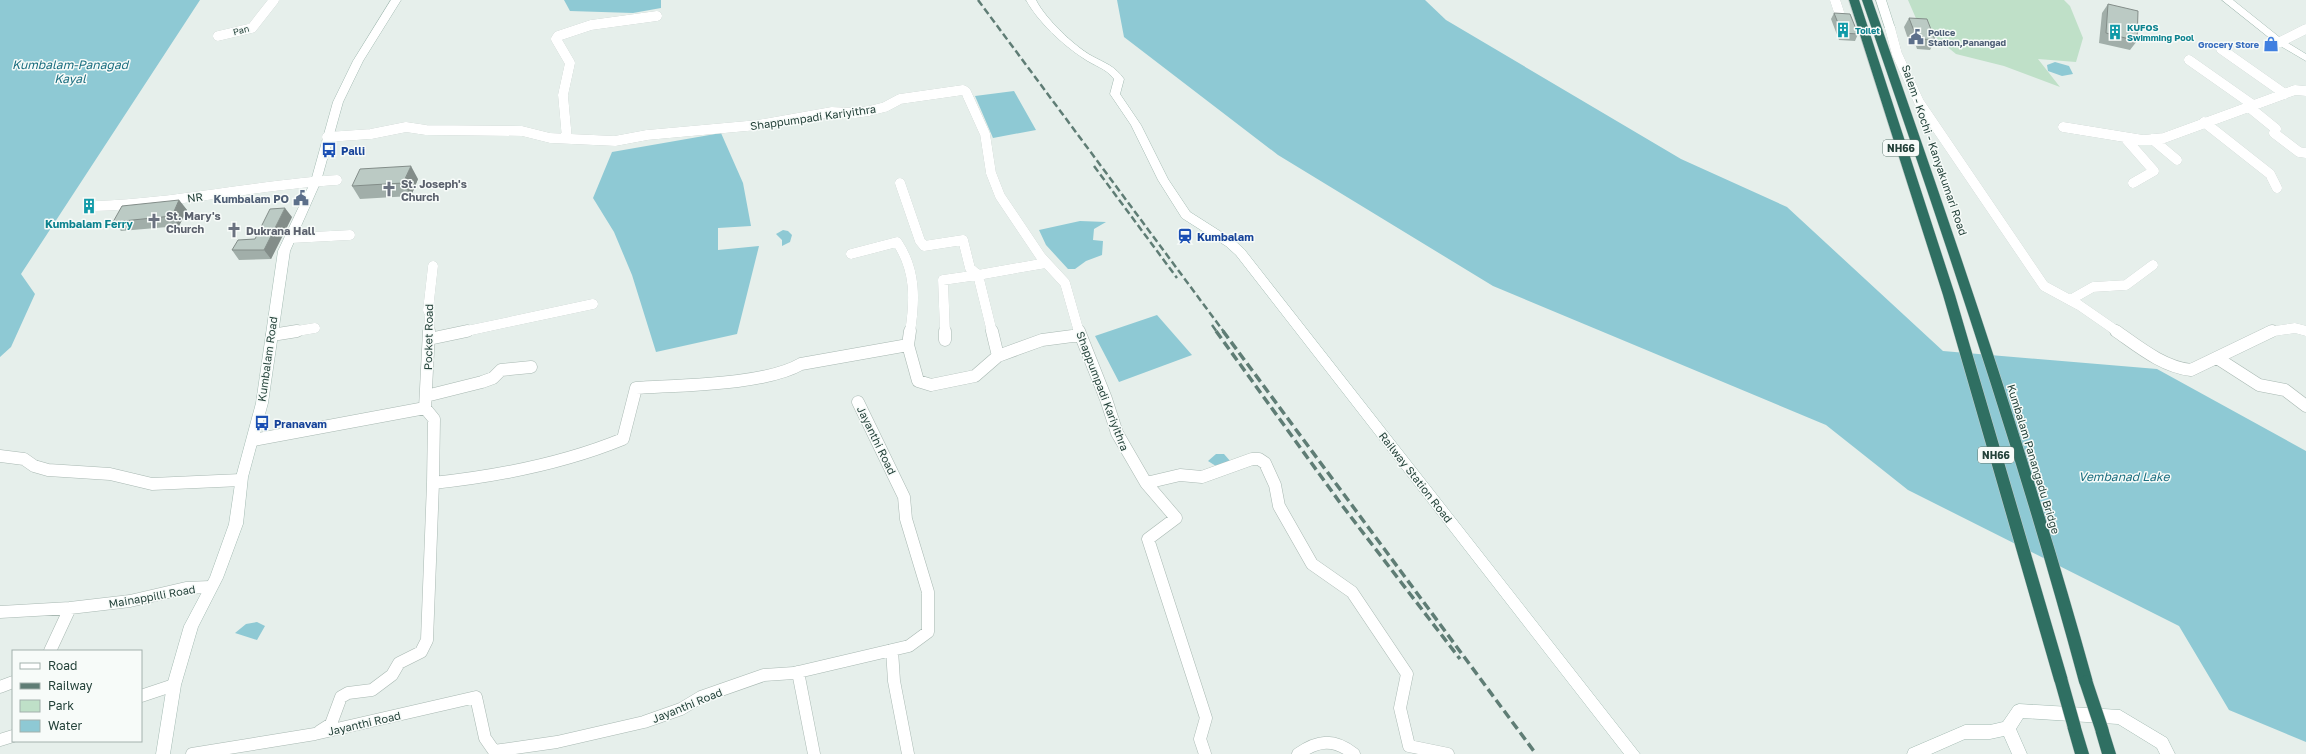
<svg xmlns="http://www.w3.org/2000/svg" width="2306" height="754" font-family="'Golos Text',sans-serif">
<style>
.green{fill:#bfe0c8}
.water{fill:#8ec9d4}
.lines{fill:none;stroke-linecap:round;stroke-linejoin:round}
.street-far1-casing{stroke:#a8b8b2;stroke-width:10}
.street-casing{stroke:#a8b8b2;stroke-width:13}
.secondary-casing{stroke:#a4bbb3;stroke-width:1}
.highway-casing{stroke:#c2cac8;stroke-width:1}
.street-far1{stroke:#fff;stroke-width:10}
.street{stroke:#fff;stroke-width:12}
.secondary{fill:#fff;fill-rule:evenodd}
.highway{fill:#2f6f62;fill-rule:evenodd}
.rail-far1{stroke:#5f7d75;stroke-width:2.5;stroke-dasharray:7 3.5;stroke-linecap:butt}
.rail{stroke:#5f7d75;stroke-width:3.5;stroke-dasharray:9 4.5;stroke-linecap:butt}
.highway-bridge-casing{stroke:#c2cac8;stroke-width:14;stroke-linecap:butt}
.highway-bridge{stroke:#2f6f62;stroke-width:13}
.wall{fill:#a1aea9}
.shaded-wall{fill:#838d89}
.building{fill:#bbcac4;stroke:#838d89}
.labels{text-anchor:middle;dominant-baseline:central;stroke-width:3;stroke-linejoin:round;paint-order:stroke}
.far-culture-label{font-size:9px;font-weight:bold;fill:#0d838f;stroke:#f7fbf9;text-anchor:start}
.far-street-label{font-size:9px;fill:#24423a;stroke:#f7fbf9}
.far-service-label{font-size:9px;font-weight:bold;fill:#4e5e75;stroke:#f7fbf9;text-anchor:start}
.far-shop-label{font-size:9px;font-weight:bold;fill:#366cbe;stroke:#f7fbf9;text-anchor:end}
.shield{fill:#f7fbf9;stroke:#637a73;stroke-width:1}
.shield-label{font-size:10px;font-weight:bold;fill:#24423a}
.street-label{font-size:11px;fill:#24423a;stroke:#f7fbf9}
.transit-label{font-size:11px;font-weight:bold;fill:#164399;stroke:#f7fbf9;text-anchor:start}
.worship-label{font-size:11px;font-weight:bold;fill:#5b616d;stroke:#f7fbf9;text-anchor:start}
.service-label{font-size:11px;font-weight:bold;fill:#4e5e75;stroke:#f7fbf9;text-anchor:end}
.culture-label{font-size:11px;font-weight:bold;fill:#0d838f;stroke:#f7fbf9}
.water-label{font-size:12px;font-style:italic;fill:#1c6f80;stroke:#f7fbf9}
</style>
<rect width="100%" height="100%" fill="#e6efeb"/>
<!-- green -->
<path class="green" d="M 1908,0 L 2064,0 L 2070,6 L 2083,38 L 2076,62 L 2038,59 L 2060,87 L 2004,66 L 1956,54 L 1918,23 Z"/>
<!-- water -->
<path class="water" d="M 0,0 L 200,0 L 21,274 L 35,294 L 11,347 L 0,357 Z
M 564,0 L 661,0 L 661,8 L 633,13 L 570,11 Z
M 1117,0 L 1425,0 L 1446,20 L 1681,159 L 1787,207 L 1943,351 L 2157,369 L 2306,451 L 2306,742 L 2229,710 L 2179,626 L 1908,490 L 1826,425 L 1493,286 L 1278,155 L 1124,37 Z
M 2055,62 L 2069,66 L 2073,74 L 2062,76 L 2048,71 L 2047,65 Z
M 1014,91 L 1036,130 L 993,138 L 975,96 Z
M 721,133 L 743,183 L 751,226 L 718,228 L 718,250 L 759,246 L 737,334 L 656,352 L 632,275 L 614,232 L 593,198 L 612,152 Z
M 1080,221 L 1106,222 L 1094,229 L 1093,240 L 1103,241 L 1102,255 L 1086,261 L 1075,269 L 1068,269 L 1046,245 L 1039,230 Z
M 783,230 L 788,231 L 792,235 L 790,242 L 782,246 L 782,240 L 776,234 Z
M 1157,315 L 1192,355 L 1119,382 L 1095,336 Z
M 1216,454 L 1224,454 L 1231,462 L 1219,468 L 1208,461 Z
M 257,622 L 265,626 L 257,640 L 235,633 L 246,624 Z"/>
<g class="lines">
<defs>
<path id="street-far1" d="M 1835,0 L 1839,12
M 1890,28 L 1897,54 L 1919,102 L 2044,286 L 2079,305 L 2118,332
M 218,36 L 252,28 L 274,0
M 2280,42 L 2306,29
M 2221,49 L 2285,94
M 2189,60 L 2253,105
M 2249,107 L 2276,129 L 2274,133 L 2299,152 L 2306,153
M 2204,122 L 2270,174 L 2277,188
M 2063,127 L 2143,140 L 2164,138 L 2295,90 L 2306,91
M 327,137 L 371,134 L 406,127 L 426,130 L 522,131 L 550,138 L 615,141 L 647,135 L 758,125 L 832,112 L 855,113 L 869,111 L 885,107 L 900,99 L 963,90 L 966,92 L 985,134 L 991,173 L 1000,196 L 1041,257 L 1065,283 L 1079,332
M 2125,138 L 2154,171 L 2133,183
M 567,139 L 563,95 L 570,63 L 556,39 L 558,36 L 591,25 L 657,16
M 2152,139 L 2177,160
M 900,183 L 920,241 L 924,246 L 963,240 L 970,268 L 978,275 L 1046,263
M 96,206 C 177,203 256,185 337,180
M 292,238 L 350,235
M 851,254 L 897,242 C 916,270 915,300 910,332
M 2070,300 L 2093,287 L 2126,285 L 2153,265
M 291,332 L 315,328
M 429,332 L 430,314 L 428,310 L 433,266
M 462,332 L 593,304
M 945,332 L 943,280 L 978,275 L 992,332
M 2268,332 L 2295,328 L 2306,331"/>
<path id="street" d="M 945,331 L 945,340
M 992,331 L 998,356
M 1079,331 L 1106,399 L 1117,433 L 1146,483 L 1180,475 L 1202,477 L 1252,459 L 1259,459 L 1265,463 L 1275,485 L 1279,506 L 1312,564 L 1352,592 L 1407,674 L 1400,708 L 1409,746 L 1448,754
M 2116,331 C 2139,347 2163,367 2191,370 L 2272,331
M 272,335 L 297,331
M 429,339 L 467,331
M 908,345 L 910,331
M 2217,358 L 2259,385 L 2285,390 L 2306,406
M 426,396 L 482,382 L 493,378 L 501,370 L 531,367
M 425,408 L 429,331
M 253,440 L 425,408 L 434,419 L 433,483 C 499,476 562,464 623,439 L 636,388 C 680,385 765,385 801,364 L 908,345 L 918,381 L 931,385 L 975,376 L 998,356 L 1042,340 L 1080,335
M 0,456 L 24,459 L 34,466 L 48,470 L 110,474 L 152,484 L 241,480
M 1146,483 L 1176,518 L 1148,539 L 1206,718 L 1200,739 L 1205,754
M 0,612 L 70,608
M 892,650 L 894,681 L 908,754
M 50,651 L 70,608 L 130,601 L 186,588 L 210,587
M 798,672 L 814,754
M 0,687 L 13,682
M 141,696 L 174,685
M 320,731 L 331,724 L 341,697 L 348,693 L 372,690 L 392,675 L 399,663 L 421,652 L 427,640 L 433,483
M 0,740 L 13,736
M 192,754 L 315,734 L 476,697 L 485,738 L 494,751 L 557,742 L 644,722 L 681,709 L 701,697 L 764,675 L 794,673 L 909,646 L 928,632 L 928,592 L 906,519 L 904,497 L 858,402
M 1298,754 C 1318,740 1334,738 1354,754"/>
<path id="secondary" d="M 391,0 L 401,0 L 363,61 L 343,102 L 321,181 L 290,251 L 268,403 L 248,477 L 243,524 L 223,578 L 198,627 L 181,685 L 170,754 L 156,754 L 167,685 L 184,626 L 210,577 L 229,524 L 236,477 L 256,403 L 278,251 L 311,181 L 333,102 L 353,61 Z
M 1026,0 L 1036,0 C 1045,18 1074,46 1092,56 C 1105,63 1115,66 1124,79 L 1120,94 L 1141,125 L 1168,179 L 1190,212 L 1234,240 L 1244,249 L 1640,754 L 1624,754 L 1236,255 L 1226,246 L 1182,218 L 1158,180 L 1131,125 L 1110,94 L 1114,79 C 1106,68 1094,66 1083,58 C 1063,45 1038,22 1026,0 Z
M 1876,0 L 1886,0 L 1895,28 L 1893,30 L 1887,30 L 1885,28 Z
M 2222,0 L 2233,0 L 2283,40 L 2306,54 L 2306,61 L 2277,44 Z
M 2019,704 L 2120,710 L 2167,738 L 2175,754 L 2160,754 L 2157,748 L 2118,724 L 2023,718 L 2016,729 L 2027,754 L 2012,754 L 2004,736 L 1990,739 L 1965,739 L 1931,754 L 1907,754 L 1909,749 L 1965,725 L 1990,725 L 2003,722 L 2014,706 Z"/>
<path id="highway" d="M 1849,0 L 1859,0 L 1955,295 L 2068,680 L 2066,685 L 2061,687 L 2056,685 L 2054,680 L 1943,295 Z
M 1862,0 L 1872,0 C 1951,226 2029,451 2093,682 L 2091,687 L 2086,689 L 2081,687 L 2079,682 C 2017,451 1940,226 1862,0 Z
M 2074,719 L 2079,721 L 2089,754 L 2075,754 L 2067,726 L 2069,721 Z
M 2102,723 L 2107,725 L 2116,754 L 2102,754 L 2095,730 L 2097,725 Z"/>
</defs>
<!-- street-far1 casing -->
<use href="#street-far1" class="street-far1-casing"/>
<!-- street casing -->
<use href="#street" class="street-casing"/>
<!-- secondary casing -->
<use href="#secondary" class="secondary-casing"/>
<!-- highway casing -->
<use href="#highway" class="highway-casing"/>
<!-- street-far1 -->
<use href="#street-far1" class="street-far1"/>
<!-- street -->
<use href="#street" class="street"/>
<!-- secondary -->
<use href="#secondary" class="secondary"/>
<!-- highway -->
<use href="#highway" class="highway"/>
<!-- rail-far1 -->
<path class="rail-far1" d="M 978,0 L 1224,332
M 1094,166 L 1177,278
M 1212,325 L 1217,332"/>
<!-- rail -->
<path class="rail" d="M 1216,331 L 1341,504 L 1460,659
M 1223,331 L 1536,754"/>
<defs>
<path id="highway-bridge" d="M 2061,680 L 2074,726
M 2086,682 L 2102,730"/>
</defs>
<!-- highway-bridge casing -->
<use href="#highway-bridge" class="highway-bridge-casing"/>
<!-- highway-bridge -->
<use href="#highway-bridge" class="highway-bridge"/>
</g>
<!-- wall -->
<path class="wall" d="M 2108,4 L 2137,41 L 2130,50 L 2099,43 L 2102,13 Z
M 1834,13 L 1858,34 L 1855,41 L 1839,40 L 1831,19 Z
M 1909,18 L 1935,40 L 1930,50 L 1917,49 L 1916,46 L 1910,45 L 1904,27 Z
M 418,179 L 411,196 L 360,199 L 352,186 Z
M 179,200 L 187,210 L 179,226 L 121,231 L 113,222 Z
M 292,217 L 271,259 L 239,260 L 232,250 L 255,239 Z"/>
<!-- shaded-wall -->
<path class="shaded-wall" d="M 411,166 L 418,179 L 411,196 L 403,183 Z
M 179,200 L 187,210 L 179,226 L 172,216 Z
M 285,208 L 292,217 L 271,259 L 264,250 Z"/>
<!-- building -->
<path class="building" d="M 2108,4 L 2138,11 L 2137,41 L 2106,33 Z
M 1834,13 L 1850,14 L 1858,34 L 1842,33 Z
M 1909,18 L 1927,19 L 1935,40 L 1923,39 L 1922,36 L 1916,36 Z
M 411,166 L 403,183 L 352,186 L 360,169 Z
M 179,200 L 172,216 L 113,222 L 122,206 Z
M 285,208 L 264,250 L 232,250 L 238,240 L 255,239 L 270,209 Z"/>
<!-- icons -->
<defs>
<symbol id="building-bare" viewBox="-9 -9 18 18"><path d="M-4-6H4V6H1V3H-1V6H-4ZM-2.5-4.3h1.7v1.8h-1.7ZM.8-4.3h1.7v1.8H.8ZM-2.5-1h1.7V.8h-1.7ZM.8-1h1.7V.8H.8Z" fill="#0f9aa8" stroke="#f7fbf9" stroke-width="2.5" paint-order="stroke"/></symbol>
<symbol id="civic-bare" viewBox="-9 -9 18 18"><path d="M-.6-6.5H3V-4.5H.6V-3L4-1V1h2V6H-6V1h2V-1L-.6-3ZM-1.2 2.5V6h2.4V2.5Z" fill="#5c6f8a" stroke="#f7fbf9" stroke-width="2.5" paint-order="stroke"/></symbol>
<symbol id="shop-bare" viewBox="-9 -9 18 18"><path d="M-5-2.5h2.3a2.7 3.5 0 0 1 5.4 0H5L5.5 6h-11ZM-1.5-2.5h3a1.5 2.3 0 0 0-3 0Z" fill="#3f7fe0" stroke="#f7fbf9" stroke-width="2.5" paint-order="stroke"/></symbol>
<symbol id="bus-bare" viewBox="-9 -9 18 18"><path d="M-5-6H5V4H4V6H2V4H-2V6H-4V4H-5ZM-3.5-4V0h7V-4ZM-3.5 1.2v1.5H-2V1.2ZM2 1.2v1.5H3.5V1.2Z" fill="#1a4fb4" stroke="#f7fbf9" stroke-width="2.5" paint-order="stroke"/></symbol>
<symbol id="church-bare" viewBox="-9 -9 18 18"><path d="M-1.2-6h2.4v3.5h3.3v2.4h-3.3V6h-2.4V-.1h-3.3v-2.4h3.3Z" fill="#6b7280" stroke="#f7fbf9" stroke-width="2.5" paint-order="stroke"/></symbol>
<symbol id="station-bare" viewBox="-9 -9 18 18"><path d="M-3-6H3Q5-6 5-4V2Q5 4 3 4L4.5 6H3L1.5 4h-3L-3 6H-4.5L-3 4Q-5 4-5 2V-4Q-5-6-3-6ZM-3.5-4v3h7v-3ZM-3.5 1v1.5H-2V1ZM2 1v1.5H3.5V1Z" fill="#1a4fb4" stroke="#f7fbf9" stroke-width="2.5" paint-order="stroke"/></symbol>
</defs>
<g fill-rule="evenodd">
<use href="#building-bare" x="1832" y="19" width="22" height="22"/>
<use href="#building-bare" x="2104" y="21" width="22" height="22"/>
<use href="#civic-bare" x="1905" y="26" width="22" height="22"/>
<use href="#shop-bare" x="2260" y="33" width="22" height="22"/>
<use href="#bus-bare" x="318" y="139" width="22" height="22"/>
<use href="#church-bare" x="378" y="178" width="22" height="22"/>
<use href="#civic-bare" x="290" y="187" width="22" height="22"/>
<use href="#building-bare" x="78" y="195" width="22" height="22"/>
<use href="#church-bare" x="143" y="210" width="22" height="22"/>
<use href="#church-bare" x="223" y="219" width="22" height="22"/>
<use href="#station-bare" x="1174" y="225" width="22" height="22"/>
<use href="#bus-bare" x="251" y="412" width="22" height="22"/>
</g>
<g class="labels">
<!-- far-culture labels -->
<g class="far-culture-label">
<text x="2127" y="27">KUFOS<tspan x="2127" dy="10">Swimming Pool</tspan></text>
<text x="1855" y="30">Toilet</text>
</g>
<!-- far-street labels -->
<g class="far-street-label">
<text transform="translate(241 30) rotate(-15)">Pan</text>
</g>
<!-- far-service labels -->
<g class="far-service-label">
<text x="1928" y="32">Police<tspan x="1928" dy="10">Station,Panangad</tspan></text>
</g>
<!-- far-shop labels -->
<g class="far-shop-label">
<text x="2259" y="44">Grocery Store</text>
</g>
<!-- shield labels -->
<g class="shield">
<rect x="1883" y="140" width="36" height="16" rx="3"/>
<rect x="1978" y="447" width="36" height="16" rx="3"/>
</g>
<g class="shield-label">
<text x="1901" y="148">NH66</text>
<text x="1996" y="455">NH66</text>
</g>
<!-- street labels -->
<g class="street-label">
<text transform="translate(813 117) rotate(-8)">Shappumpadi Kariyithra</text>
<text transform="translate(1935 150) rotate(71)">Salem - Kochi - Kanyakumari Road</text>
<text transform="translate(195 197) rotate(-8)">NR</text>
<text transform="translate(428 337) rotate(-89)">Pocket Road</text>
<text transform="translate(267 359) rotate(-82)">Kumbalam Road</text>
<text transform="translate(1103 391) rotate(69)">Shappumpadi Kariyithra</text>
<text transform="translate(877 440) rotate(64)">Jayanthi Road</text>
<text transform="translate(2034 459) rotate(73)">Kumbalam Panangadu Bridge</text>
<text transform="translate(1416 477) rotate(52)">Railway Station Road</text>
<text transform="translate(152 596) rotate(-10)">Mainappilli Road</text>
<text transform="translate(687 705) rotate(-22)">Jayanthi Road</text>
<text transform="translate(364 723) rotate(-13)">Jayanthi Road</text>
</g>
<!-- transit labels -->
<g class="transit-label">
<text x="341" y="150">Palli</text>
<text x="1197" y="236">Kumbalam</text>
<text x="274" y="423">Pranavam</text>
</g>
<!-- worship labels -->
<g class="worship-label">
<text x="401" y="183">St. Joseph's<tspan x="401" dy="13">Church</tspan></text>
<text x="166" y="215">St. Mary's<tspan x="166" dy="13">Church</tspan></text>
<text x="246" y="230">Dukrana Hall</text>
</g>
<!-- service labels -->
<g class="service-label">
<text x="289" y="198">Kumbalam PO</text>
</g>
<!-- culture labels -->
<g class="culture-label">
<text x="89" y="223">Kumbalam Ferry</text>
</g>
<!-- water labels -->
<g class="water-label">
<text x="70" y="64">Kumbalam-Panagad<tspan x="70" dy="14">Kayal</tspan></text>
<text x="2124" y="476">Vembanad Lake</text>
</g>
</g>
<!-- legend -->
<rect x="12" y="650" width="130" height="92" fill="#f7fbf9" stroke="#a3b1ad"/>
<rect x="20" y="663" width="20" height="6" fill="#ffffff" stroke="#a3b1ad"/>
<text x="48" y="670" font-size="12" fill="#24423a">Road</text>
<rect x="20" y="683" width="20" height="6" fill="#5f7d75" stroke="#a3b1ad"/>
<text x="48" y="690" font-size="12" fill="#24423a">Railway</text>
<rect x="20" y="700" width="20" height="12" fill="#bfe0c8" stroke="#a3b1ad"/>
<text x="48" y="710" font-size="12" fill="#24423a">Park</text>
<rect x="20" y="720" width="20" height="12" fill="#8ec9d4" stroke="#a3b1ad"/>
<text x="48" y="730" font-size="12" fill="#24423a">Water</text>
</svg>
